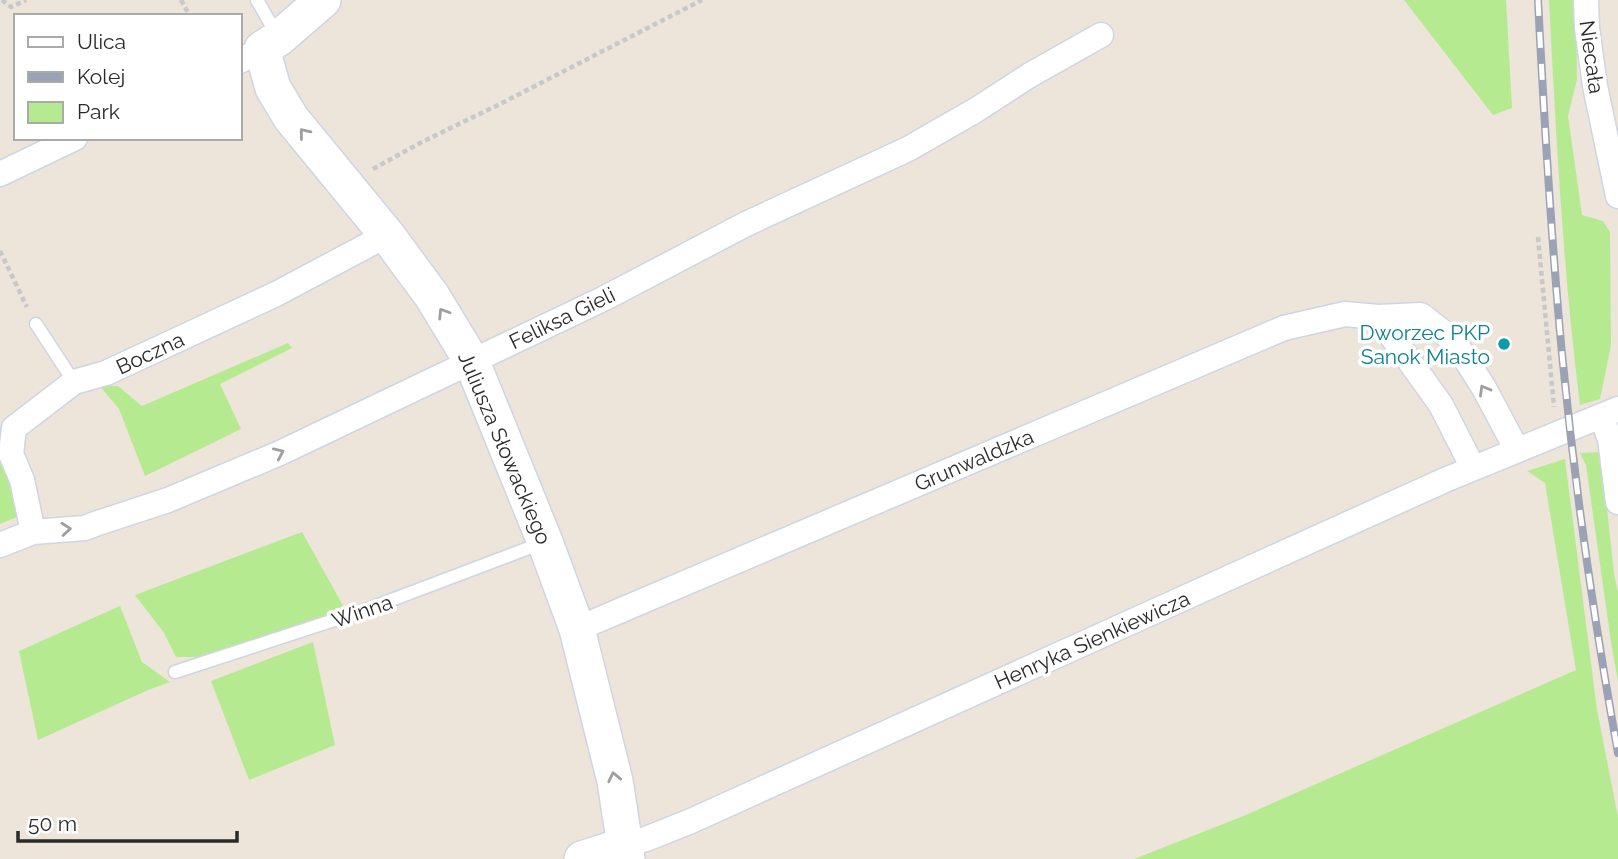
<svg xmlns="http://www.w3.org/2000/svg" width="1618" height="859" font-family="Raleway,sans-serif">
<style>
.green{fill:#b6ea91}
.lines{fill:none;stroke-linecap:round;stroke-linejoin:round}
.lane-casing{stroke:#cfd5e4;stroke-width:15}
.street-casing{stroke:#cfd5e4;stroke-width:27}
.secondary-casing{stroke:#cfd5e4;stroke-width:38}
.path{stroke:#c8c8c8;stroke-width:4.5;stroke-dasharray:5 3.5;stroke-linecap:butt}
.lane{stroke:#fff;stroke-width:12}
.street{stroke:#fff;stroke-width:24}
.secondary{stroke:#fff;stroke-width:35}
.rail-casing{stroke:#9ca2b6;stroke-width:8}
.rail{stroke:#fff;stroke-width:5;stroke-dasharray:16;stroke-linecap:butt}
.oneway{stroke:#9f9f9f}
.culture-dot{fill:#0f9aa8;stroke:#fff;stroke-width:2.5}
.labels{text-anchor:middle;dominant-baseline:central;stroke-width:7;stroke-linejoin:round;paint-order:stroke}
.street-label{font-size:21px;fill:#2a2a2a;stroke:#fff}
.culture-label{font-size:21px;fill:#0d838f;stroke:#fff;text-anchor:end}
</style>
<rect width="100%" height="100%" fill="#ede4da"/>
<!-- green -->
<path class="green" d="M 1404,0 L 1506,0 L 1512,108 L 1493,115 Z
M 1549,0 L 1573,0 L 1576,20 L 1577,79 L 1568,116 L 1582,215 L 1603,221 L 1610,232 L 1611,345 L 1600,399 L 1580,405 C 1563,271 1556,135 1549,0 Z
M 288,343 L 292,348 L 220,384 L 241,429 L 145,476 L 119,409 L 99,385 L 118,386 L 142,406 Z
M 1601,452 L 1614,574 L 1618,592 L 1618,681 L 1611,642 L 1586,465 L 1580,453 Z
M 1565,459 L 1597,710 L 1618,817 L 1618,859 L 1134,859 L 1241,817 L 1576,670 L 1545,483 L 1527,471 Z
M 0,463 L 6,468 L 19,505 L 17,517 L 0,524 Z
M 302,532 L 346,611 L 198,657 L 176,657 L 164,633 L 135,595 Z
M 120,606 L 142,662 L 170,682 L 148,690 L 38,740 L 19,651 Z
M 313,642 L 335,745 L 249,780 L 211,681 Z"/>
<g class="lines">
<defs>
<path id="lane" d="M 257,0 L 277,35
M 36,324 L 74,382
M 175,672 L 365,610 L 542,543"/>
<path id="street" d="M 1586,0 L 1587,28 L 1595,86 L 1618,196
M 240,61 L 262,49
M 0,174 L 75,138
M 1378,317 L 1441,405 L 1473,468
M 1601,416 L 1610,439 L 1618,502
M 33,532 L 22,480 L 11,454 L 14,428 L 74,382 L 106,373 L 276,294 L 387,235
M 0,545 L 33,532 L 85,528 L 95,524 L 168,500 L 280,453 L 605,298 L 746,224 L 908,149 L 976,110 L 1030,75 L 1101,35
M 577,629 L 1284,328 L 1345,314 L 1378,317 L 1421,315 L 1454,341 L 1484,388 L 1517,450
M 625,845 L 646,839 L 691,821 L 1445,480 L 1618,409"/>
<path id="secondary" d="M 323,0 L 279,38 L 262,49 L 273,88 L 291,118 L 387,235 L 432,296 L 472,362 L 545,542 L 577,629 L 615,781 L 627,859
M 582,859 L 625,845"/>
</defs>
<!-- lane casing -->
<use href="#lane" class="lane-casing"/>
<!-- street casing -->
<use href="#street" class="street-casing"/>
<!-- secondary casing -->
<use href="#secondary" class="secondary-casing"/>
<!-- path -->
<path class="path" d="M 2,0 L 11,7 L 26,0
M 181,0 L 190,16
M 373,169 L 420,143 L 502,103 L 702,0
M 1538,237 L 1554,407
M 0,251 L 27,307"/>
<!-- lane -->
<use href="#lane" class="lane"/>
<!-- street -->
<use href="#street" class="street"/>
<!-- secondary -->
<use href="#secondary" class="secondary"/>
<defs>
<path id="rail" d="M 1538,0 C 1544,118 1551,236 1562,354 C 1575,488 1594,621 1618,753"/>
</defs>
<!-- rail casing -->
<use href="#rail" class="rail-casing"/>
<!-- rail -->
<use href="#rail" class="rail"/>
</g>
<!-- one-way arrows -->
<defs><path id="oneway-chevron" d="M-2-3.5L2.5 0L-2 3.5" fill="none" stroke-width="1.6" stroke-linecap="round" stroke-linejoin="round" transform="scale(1.75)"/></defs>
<g class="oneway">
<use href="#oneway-chevron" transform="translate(304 133) rotate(-129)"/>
<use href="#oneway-chevron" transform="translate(443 313) rotate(-122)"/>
<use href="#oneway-chevron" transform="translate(1484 390) rotate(-120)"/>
<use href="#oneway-chevron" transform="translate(279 453) rotate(-24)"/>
<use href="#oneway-chevron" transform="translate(66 529) rotate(-5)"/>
<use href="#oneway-chevron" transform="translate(614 777) rotate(-102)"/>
</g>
<!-- markers -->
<circle class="culture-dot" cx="1504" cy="344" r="7"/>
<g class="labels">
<!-- street labels -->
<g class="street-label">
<text transform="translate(1592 57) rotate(82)">Niecała</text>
<text transform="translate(562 318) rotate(-26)">Feliksa Gieli</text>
<text transform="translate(150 353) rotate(-25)">Boczna</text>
<text transform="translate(505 448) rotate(67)">Juliusza Słowackiego</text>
<text transform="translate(974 460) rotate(-23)">Grunwaldzka</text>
<text transform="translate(362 611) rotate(-19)">Winna</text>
<text transform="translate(1092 640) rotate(-24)">Henryka Sienkiewicza</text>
</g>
<!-- culture labels -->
<g class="culture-label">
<text x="1490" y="332">Dworzec PKP<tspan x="1490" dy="24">Sanok Miasto</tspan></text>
</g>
</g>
<!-- legend -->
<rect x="14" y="14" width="228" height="126" fill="#ffffff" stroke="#aaaaaa" stroke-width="2"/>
<rect x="28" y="37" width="35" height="10" fill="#ffffff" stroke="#aaaaaa" stroke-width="2"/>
<text x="77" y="49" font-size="21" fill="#2a2a2a">Ulica</text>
<rect x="28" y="72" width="35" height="10" fill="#9ca2b6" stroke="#aaaaaa" stroke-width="2"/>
<text x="77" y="84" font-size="21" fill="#2a2a2a">Kolej</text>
<rect x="28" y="102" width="35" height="21" fill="#b6ea91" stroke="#aaaaaa" stroke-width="2"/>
<text x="77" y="119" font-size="21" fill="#2a2a2a">Park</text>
<!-- scale -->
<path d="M18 831v10h219v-10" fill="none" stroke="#2a2a2a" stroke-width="3.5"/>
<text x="28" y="831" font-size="21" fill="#2a2a2a" stroke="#ffffff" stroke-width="5" paint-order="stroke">50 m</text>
</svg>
